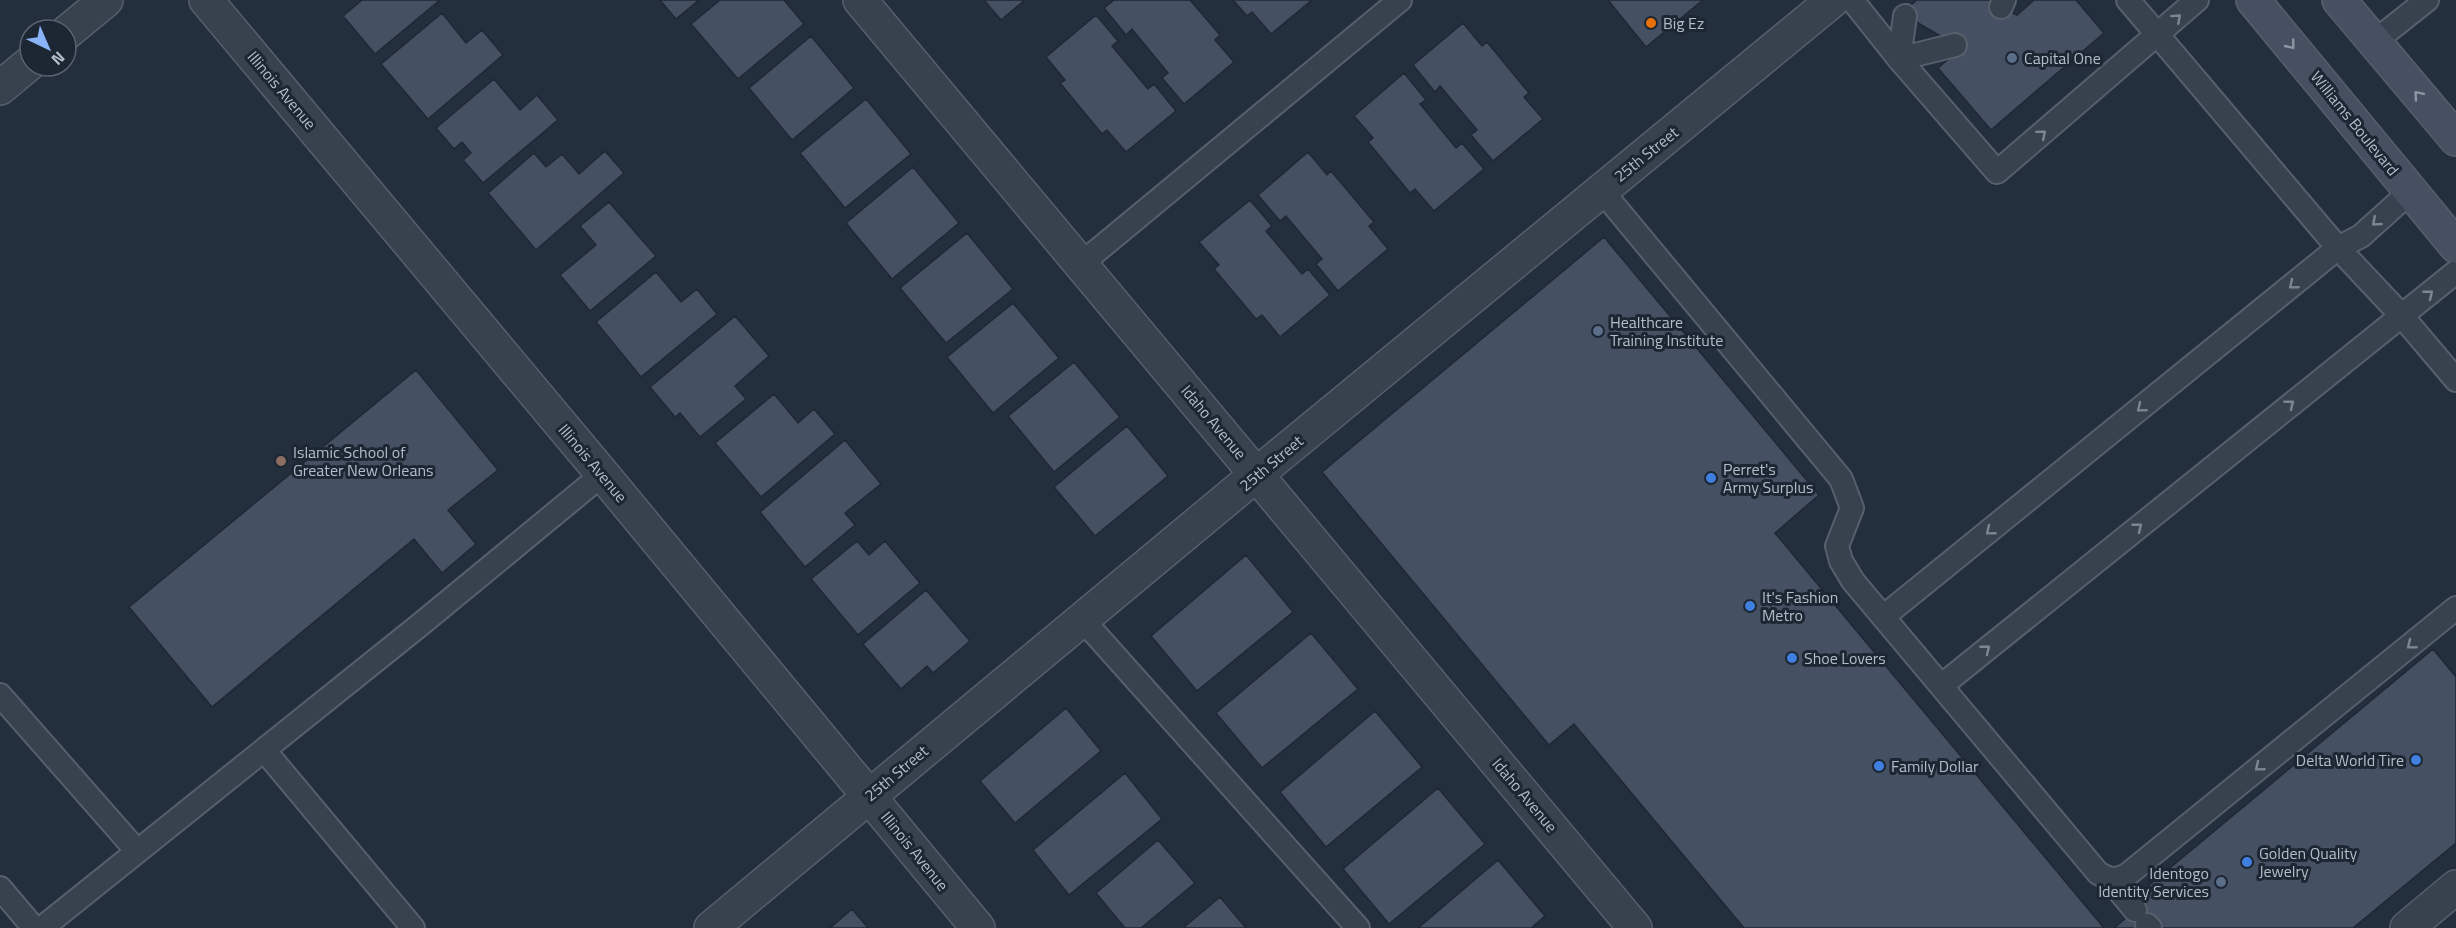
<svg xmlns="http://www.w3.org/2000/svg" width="2456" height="928" font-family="'Titillium Web',sans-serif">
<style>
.building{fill:#455162;stroke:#1f2835;stroke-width:1.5}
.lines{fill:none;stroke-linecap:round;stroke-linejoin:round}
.lane-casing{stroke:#565f6c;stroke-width:26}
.street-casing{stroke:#565f6c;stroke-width:36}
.secondary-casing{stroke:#565f6c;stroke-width:36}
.lane{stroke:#38414e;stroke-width:22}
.street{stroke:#38414e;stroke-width:33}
.secondary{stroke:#465061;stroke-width:33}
.oneway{stroke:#7c8592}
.oneway2{stroke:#8e96a5}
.food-dot{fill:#e8710a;stroke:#1d2633;stroke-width:2}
.service-dot{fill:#5c6f8a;stroke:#1d2633;stroke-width:2}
.education-dot{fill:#8d6e63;stroke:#1d2633;stroke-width:2}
.shop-dot{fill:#3f7fe0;stroke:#1d2633;stroke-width:2}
.labels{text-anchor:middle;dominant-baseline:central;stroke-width:6;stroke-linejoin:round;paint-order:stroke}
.poi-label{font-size:16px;fill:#b4bcc9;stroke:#1d2633;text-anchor:start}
.street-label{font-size:16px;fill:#b4bcc9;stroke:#1d2633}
</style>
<rect width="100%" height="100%" fill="#242f3e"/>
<!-- building -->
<path class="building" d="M 362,0 L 440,0 L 375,54 L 343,16 Z
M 660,0 L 699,0 L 676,19 Z
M 720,0 L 784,0 L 804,24 L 738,79 L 691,24 Z
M 984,0 L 1025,0 L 1001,20 Z
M 1114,0 L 1190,0 L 1220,35 L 1215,40 L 1234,62 L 1184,104 L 1162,78 L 1168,73 L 1132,29 L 1126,35 L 1104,8 Z
M 1233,0 L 1312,0 L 1271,34 L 1252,12 L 1247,16 Z
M 1608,0 L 1703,0 L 1646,47 Z
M 1917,0 L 1989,0 L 2017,15 L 2034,0 L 2076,0 L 2104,33 L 1991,130 L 1938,68 L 1961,48 L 1901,13 Z
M 442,13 L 466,43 L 482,30 L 503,55 L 428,119 L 381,64 Z
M 1096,15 L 1118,41 L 1112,46 L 1148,89 L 1154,84 L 1176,111 L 1126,152 L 1107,130 L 1102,134 L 1060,83 L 1065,80 L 1046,57 Z
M 1463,23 L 1482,46 L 1487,42 L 1529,93 L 1524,97 L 1543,119 L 1493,161 L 1471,135 L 1477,130 L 1440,86 L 1435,92 L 1413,65 Z
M 811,36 L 854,88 L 792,140 L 749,88 Z
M 1404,73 L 1426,100 L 1420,104 L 1456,148 L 1462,143 L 1484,169 L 1434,211 L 1415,189 L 1410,193 L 1368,142 L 1373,138 L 1354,116 Z
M 494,79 L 520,110 L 537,95 L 558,120 L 483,183 L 463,160 L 471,153 L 462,142 L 454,149 L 436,128 Z
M 866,99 L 911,154 L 845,208 L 800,153 Z
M 605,151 L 624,173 L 536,250 L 488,193 L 534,153 L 546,167 L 562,154 L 579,174 Z
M 1308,152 L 1327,175 L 1331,171 L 1374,222 L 1369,226 L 1388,249 L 1338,291 L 1316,264 L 1322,259 L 1286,216 L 1280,221 L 1258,195 Z
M 913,167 L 959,223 L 892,279 L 846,223 Z
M 1250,200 L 1272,226 L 1266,231 L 1302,274 L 1308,269 L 1330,295 L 1280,337 L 1262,315 L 1256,319 L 1214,269 L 1219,265 L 1199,242 Z
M 609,202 L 656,256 L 590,311 L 560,275 L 596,245 L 580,226 Z
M 967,233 L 1013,289 L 946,343 L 900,288 Z
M 1604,237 L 1819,495 L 1775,533 L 2104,928 L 1744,928 L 1574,724 L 1549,745 L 1322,472 Z
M 656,272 L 681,302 L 697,289 L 717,314 L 641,377 L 596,322 Z
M 1013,303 L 1059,358 L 993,413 L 947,357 Z
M 735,316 L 769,356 L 735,386 L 746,399 L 700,437 L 680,413 L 675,417 L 650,387 Z
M 1074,362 L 1120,417 L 1054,472 L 1008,416 Z
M 416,370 L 498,470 L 448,510 L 476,544 L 442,573 L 414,539 L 212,707 L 129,607 Z
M 774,394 L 798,423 L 814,409 L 835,434 L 761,497 L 715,443 Z
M 1127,426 L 1168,476 L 1095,536 L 1054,487 Z
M 845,440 L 881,484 L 845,513 L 855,525 L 805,567 L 760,512 Z
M 857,541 L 869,555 L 885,541 L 920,583 L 858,635 L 811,579 Z
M 1246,555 L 1293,612 L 1197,691 L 1151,636 Z
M 926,590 L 970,641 L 933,673 L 927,666 L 901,689 L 863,644 Z
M 1311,633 L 1358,689 L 1262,768 L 1216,713 Z
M 2433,649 L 2456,677 L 2456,843 L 2353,928 L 2114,928 L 2142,905 L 2135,897 Z
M 1066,708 L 1101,751 L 1015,823 L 980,781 Z
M 1375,711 L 1422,767 L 1326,847 L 1280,792 Z
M 1125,773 L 1162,819 L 1069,895 L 1033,850 Z
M 1438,788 L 1485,844 L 1389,924 L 1343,869 Z
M 1158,840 L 1195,883 L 1141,928 L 1125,928 L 1096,893 Z
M 1498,860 L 1545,916 L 1531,928 L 1418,928 Z
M 1220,897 L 1246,928 L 1183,928 Z
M 852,909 L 868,928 L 830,928 Z"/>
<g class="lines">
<defs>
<path id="lane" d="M 1852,0 L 1899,59 L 1997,172 L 2197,0
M 2128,0 L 2338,248 L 2401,315 L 2456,380
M 2001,7 L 2004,0
M 2374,42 L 2427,0
M 1899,59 L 1955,45
M 1899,59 L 1905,16
M 1602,191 L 1841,479 L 1852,508 L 1837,546 L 1841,561 L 1853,581 L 2098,873 C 2110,880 2114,881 2127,875 L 2456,608
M 1081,264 L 1400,0
M 1883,617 L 2338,248 L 2361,236 L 2411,191
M 1082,619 L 1358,928
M 1941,686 L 2456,272
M 0,695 L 137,851
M 264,750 L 413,928
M 2110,880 L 2135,910
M 0,888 L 34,928
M 2147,925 L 2150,928
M 42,928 L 421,624 L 603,474"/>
<path id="street" d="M 206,0 L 600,471 L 978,928
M 860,0 L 1635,928
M 66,33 L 106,0
M 0,88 L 30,63
M 711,928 L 1257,474 L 1833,0
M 2407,928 L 2456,887"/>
<path id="secondary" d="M 2253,0 L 2456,246
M 2339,0 L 2456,139"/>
</defs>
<!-- lane casing -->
<use href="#lane" class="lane-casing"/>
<!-- street casing -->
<use href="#street" class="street-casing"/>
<!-- secondary casing -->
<use href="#secondary" class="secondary-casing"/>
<!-- lane -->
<use href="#lane" class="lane"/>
<!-- street -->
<use href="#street" class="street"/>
<!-- secondary -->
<use href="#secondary" class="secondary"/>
</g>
<!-- one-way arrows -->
<defs><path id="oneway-chevron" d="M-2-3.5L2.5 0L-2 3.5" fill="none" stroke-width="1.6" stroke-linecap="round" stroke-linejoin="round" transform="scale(1.5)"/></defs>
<g class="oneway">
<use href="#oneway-chevron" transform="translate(2177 18) rotate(-42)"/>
<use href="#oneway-chevron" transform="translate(2042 134) rotate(-40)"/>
<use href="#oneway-chevron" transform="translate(2376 222) rotate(139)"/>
<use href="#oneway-chevron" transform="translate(2293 285) rotate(141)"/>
<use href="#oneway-chevron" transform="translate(2429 294) rotate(-39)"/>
<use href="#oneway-chevron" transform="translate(2290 404) rotate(-39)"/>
<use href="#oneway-chevron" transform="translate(2141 408) rotate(141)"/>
<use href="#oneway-chevron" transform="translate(2138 527) rotate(-39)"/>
<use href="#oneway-chevron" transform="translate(1990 531) rotate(141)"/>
<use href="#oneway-chevron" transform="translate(2411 645) rotate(141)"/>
<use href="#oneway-chevron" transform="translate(1986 649) rotate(-39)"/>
<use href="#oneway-chevron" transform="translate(2259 767) rotate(141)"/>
</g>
<g class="oneway2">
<use href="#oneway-chevron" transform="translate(2291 45) rotate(51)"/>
<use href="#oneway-chevron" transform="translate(2418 95) rotate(-130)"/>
</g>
<!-- markers -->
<circle class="food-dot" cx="1651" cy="23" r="6"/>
<g class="service-dot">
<circle cx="2012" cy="58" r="6"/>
<circle cx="1598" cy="331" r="6"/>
<circle cx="2221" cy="882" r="6"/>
</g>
<circle class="education-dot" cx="281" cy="461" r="6"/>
<g class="shop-dot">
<circle cx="1711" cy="478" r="6"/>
<circle cx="1750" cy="606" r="6"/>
<circle cx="1792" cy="658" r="6"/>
<circle cx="2416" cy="760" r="6"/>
<circle cx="1879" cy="766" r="6"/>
<circle cx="2247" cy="862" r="6"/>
</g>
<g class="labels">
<!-- poi labels -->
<g class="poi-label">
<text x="1663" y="23">Big Ez</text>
<text x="2024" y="58">Capital One</text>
<text x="1610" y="322">Healthcare<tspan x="1610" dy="18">Training Institute</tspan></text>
<text x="293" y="452">Islamic School of<tspan x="293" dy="18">Greater New Orleans</tspan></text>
<text x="1723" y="469">Perret's<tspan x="1723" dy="18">Army Surplus</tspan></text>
<text x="1762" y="597">It's Fashion<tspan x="1762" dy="18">Metro</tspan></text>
<text x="1804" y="658">Shoe Lovers</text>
<text x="2404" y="760" text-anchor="end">Delta World Tire</text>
<text x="1891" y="766">Family Dollar</text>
<text x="2259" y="853">Golden Quality<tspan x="2259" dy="18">Jewelry</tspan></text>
<text x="2209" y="873" text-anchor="end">Identogo<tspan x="2209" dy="18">Identity Services</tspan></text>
</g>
<!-- street labels -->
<g class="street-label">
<text transform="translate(282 90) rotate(50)">Illinois Avenue</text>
<text transform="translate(2355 123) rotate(51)">Williams Boulevard</text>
<text transform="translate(1646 154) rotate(-39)">25th Street</text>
<text transform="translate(1214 422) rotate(50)">Idaho Avenue</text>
<text transform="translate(593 463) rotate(50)">Illinois Avenue</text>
<text transform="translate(1271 463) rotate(-40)">25th Street</text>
<text transform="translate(896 773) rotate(-40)">25th Street</text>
<text transform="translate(1525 795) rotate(50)">Idaho Avenue</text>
<text transform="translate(915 851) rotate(51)">Illinois Avenue</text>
</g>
</g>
<!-- north arrow -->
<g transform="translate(48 48) rotate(136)"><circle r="28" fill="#1d2633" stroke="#59626f" stroke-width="1.5"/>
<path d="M0-4.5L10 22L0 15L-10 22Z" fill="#8ab4f8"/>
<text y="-9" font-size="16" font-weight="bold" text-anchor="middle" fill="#b4bcc9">N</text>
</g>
</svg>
